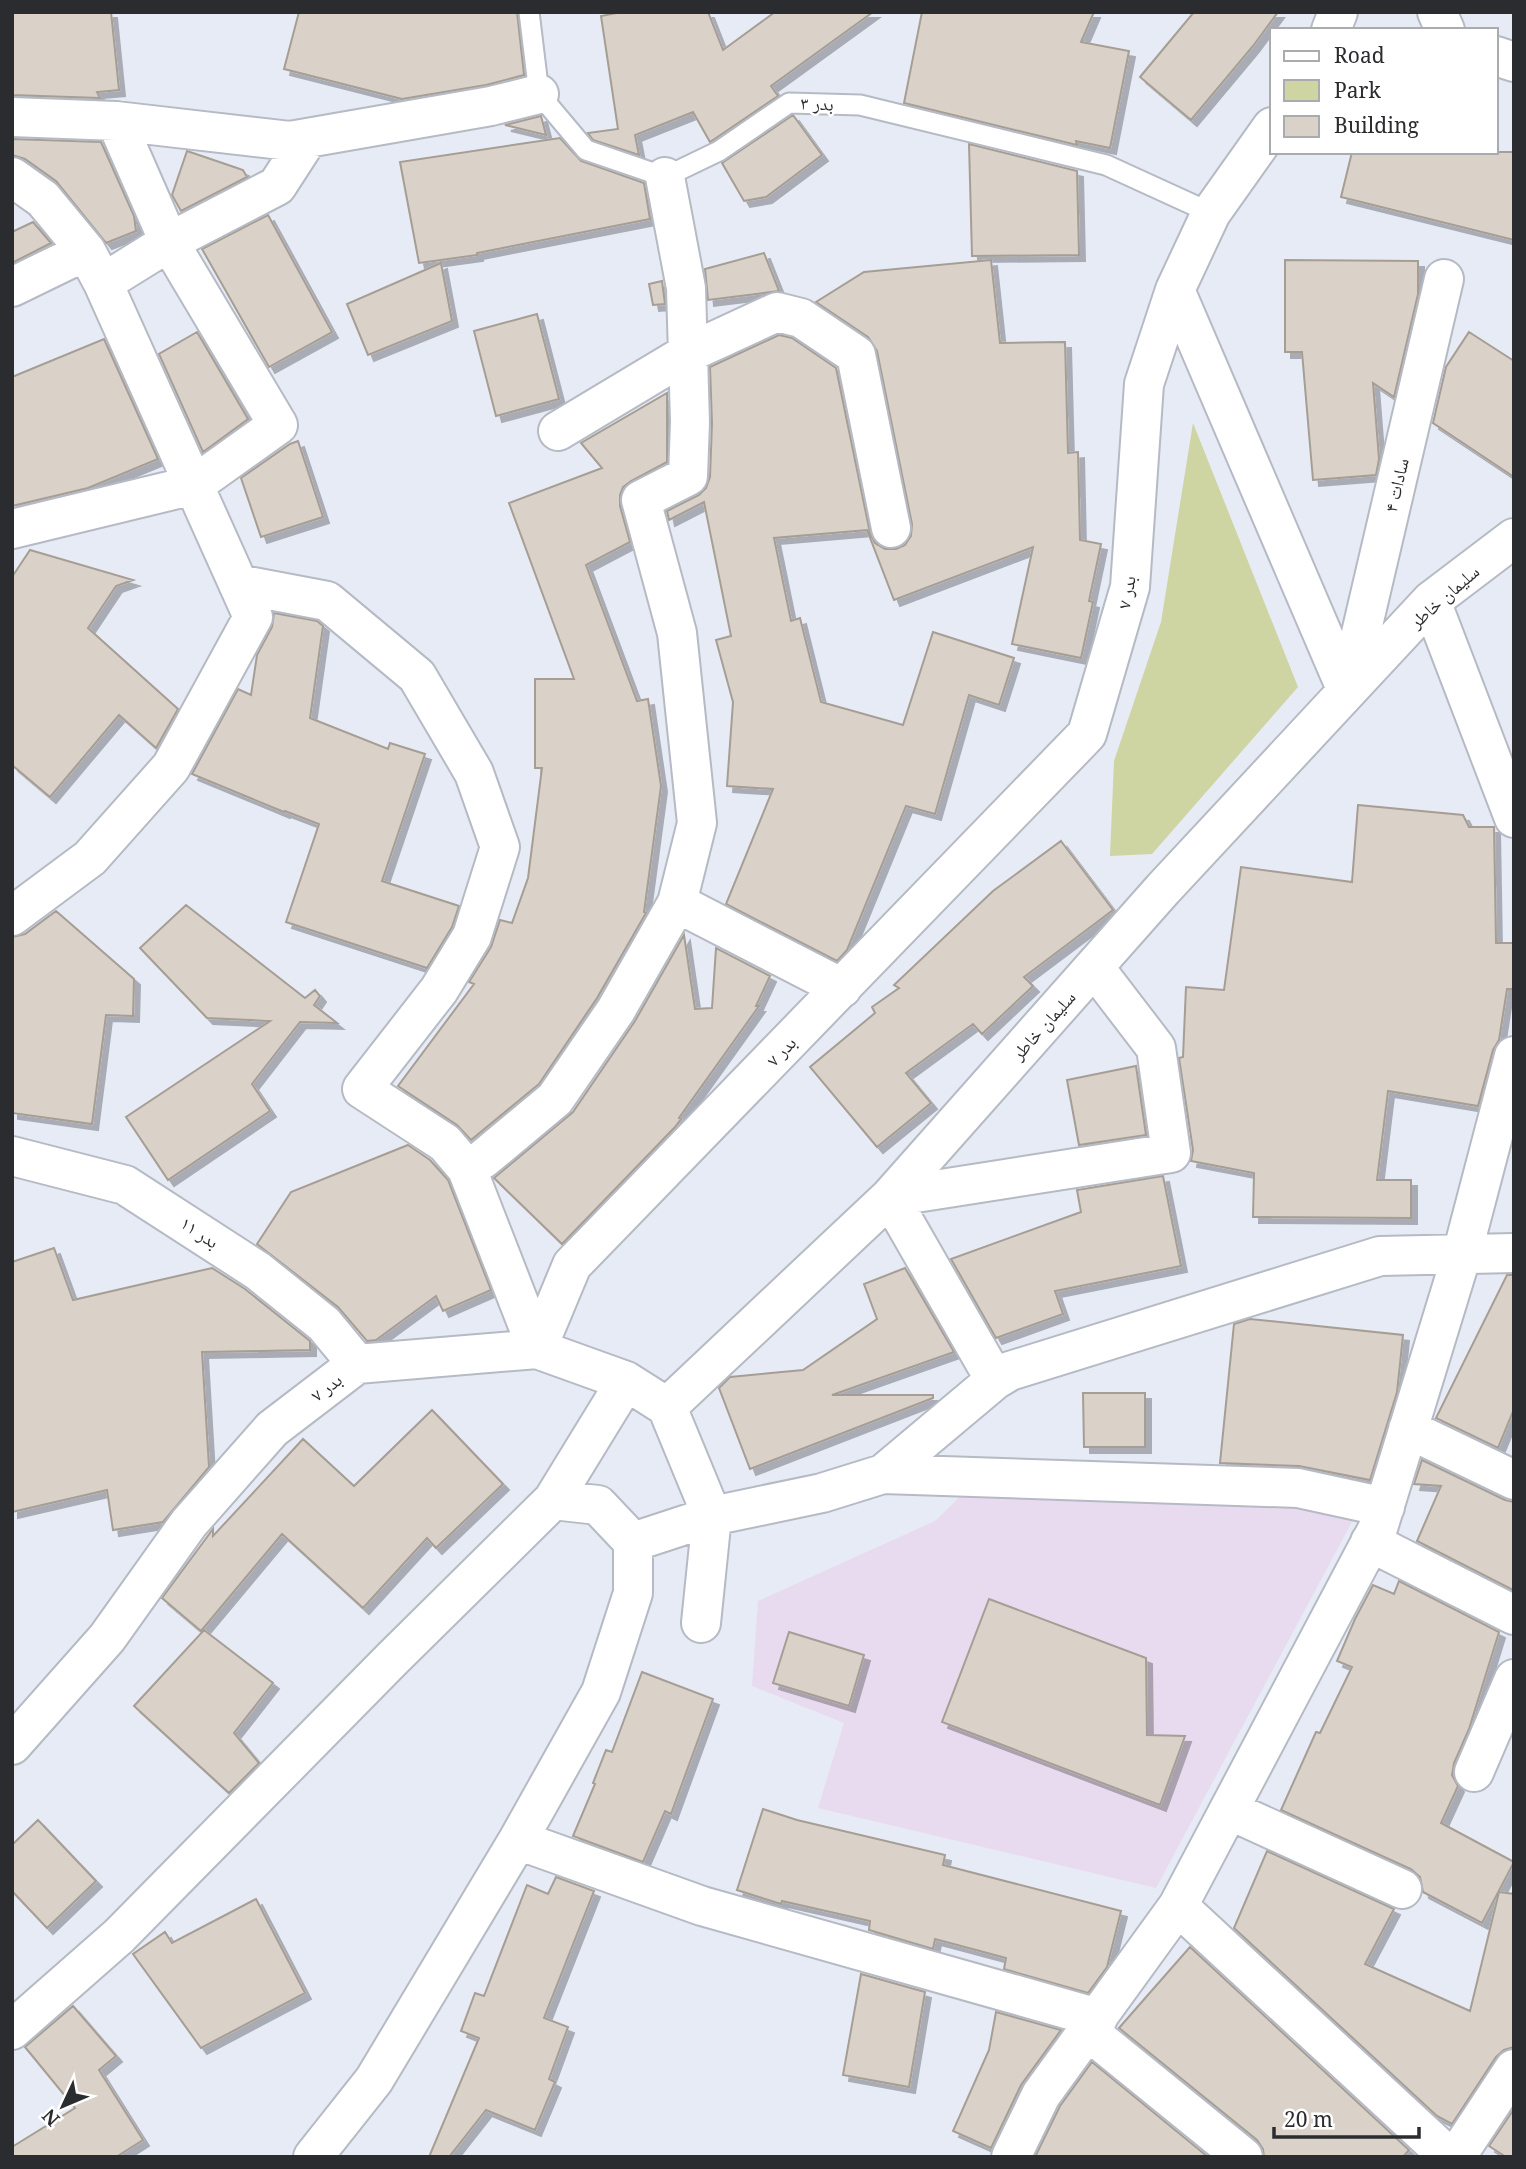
<svg xmlns="http://www.w3.org/2000/svg" width="1526" height="2169" font-family="'Noto Serif','Noto Naskh Arabic',serif">
<style>
.education{fill:#e8dbef}
.green{fill:#ced4a2}
.building{fill:#dad2c8;stroke:#a69e95;stroke-width:2;filter:url(#shadow)}
.lines{fill:none;stroke-linecap:round;stroke-linejoin:round}
.service-casing{stroke:#b5bac4;stroke-width:23}
.minor-casing{stroke:#b5bac4;stroke-width:42}
.service{stroke:#fff;stroke-width:19}
.minor{stroke:#fff;stroke-width:38}
.labels{text-anchor:middle;dominant-baseline:central;stroke-width:5;stroke-linejoin:round;paint-order:stroke}
.street-label{font-size:18px;fill:#2b2c30;stroke:#fff}
</style>
<defs>
<filter id="shadow"><feDropShadow dx="6" dy="6" stdDeviation="0" flood-color="#0004"/></filter>
</defs>
<rect width="100%" height="100%" fill="#e6ebf5"/>
<!-- education -->
<path class="education" d="M 967,1490 L 1269,1497 L 1354,1518 L 1156,1888 L 818,1808 L 844,1723 L 752,1686 L 758,1601 L 935,1521 Z"/>
<!-- green -->
<path class="green" d="M 1193,423 L 1298,687 L 1152,854 L 1110,856 L 1114,761 L 1161,622 Z"/>
<!-- building -->
<path class="building" d="M 12,12 L 111,12 L 119,90 L 97,92 L 100,98 L 12,95 Z
M 299,12 L 517,12 L 524,75 L 486,85 L 402,99 L 284,69 Z
M 622,12 L 708,12 L 723,50 L 775,12 L 873,12 L 771,86 L 778,96 L 713,140 L 710,142 L 693,112 L 635,135 L 639,155 L 593,140 L 588,133 L 618,129 L 601,16 Z
M 922,12 L 1094,12 L 1081,42 L 1129,51 L 1110,148 L 1076,141 L 1077,145 L 904,103 Z
M 1194,12 L 1278,12 L 1253,46 L 1191,120 L 1140,77 Z
M 793,115 L 822,155 L 766,197 L 744,201 L 722,163 Z
M 541,116 L 546,135 L 505,125 Z
M 560,138 L 581,161 L 644,183 L 650,219 L 477,253 L 477,255 L 419,263 L 400,162 Z
M 12,139 L 101,142 L 134,216 L 136,231 L 106,243 L 56,181 L 25,159 L 12,155 Z
M 969,144 L 1077,171 L 1079,255 L 972,256 Z
M 187,151 L 237,168 L 243,170 L 247,177 L 181,211 L 172,195 Z
M 1352,152 L 1514,152 L 1514,240 L 1341,197 Z
M 268,215 L 332,332 L 269,367 L 202,249 Z
M 33,222 L 51,243 L 12,263 L 12,232 Z
M 764,253 L 779,291 L 708,300 L 705,269 Z
M 991,260 L 1000,343 L 1065,342 L 1068,453 L 1078,452 L 1080,540 L 1101,544 L 1089,601 L 1093,602 L 1081,658 L 1012,644 L 1033,547 L 894,600 L 867,530 L 774,538 L 791,621 L 800,618 L 821,702 L 903,725 L 933,632 L 1014,658 L 999,705 L 969,695 L 935,814 L 906,806 L 847,950 L 837,961 L 726,904 L 773,789 L 727,786 L 733,702 L 716,640 L 731,636 L 704,502 L 669,520 L 667,511 L 699,495 L 706,488 L 710,477 L 712,423 L 710,367 L 779,335 L 792,338 L 836,368 L 870,533 L 875,543 L 885,549 L 896,549 L 905,545 L 911,536 L 912,524 L 877,351 L 868,337 L 816,302 L 864,272 Z
M 1285,260 L 1418,261 L 1418,294 L 1394,397 L 1373,383 L 1379,459 L 1376,475 L 1313,480 L 1302,352 L 1285,352 Z
M 441,263 L 452,321 L 368,355 L 347,304 Z
M 662,281 L 665,304 L 653,305 L 649,284 Z
M 537,314 L 559,399 L 496,416 L 474,331 Z
M 197,332 L 248,419 L 203,452 L 159,354 Z
M 1469,332 L 1514,361 L 1514,477 L 1433,423 L 1446,367 Z
M 104,339 L 158,459 L 88,488 L 12,506 L 12,377 Z
M 667,393 L 667,462 L 631,481 L 623,487 L 620,495 L 620,506 L 630,542 L 586,565 L 637,701 L 648,699 L 661,786 L 644,912 L 646,913 L 597,998 L 539,1084 L 471,1140 L 457,1125 L 398,1086 L 474,984 L 469,982 L 491,947 L 500,920 L 512,923 L 528,878 L 542,768 L 535,768 L 535,679 L 574,679 L 509,503 L 602,468 L 581,443 Z
M 298,441 L 323,517 L 261,537 L 241,478 L 290,444 Z
M 30,550 L 133,580 L 116,586 L 88,628 L 178,709 L 156,748 L 119,715 L 50,797 L 12,765 L 12,577 Z
M 274,613 L 317,621 L 323,626 L 310,718 L 388,749 L 390,743 L 425,754 L 382,881 L 459,906 L 452,927 L 427,968 L 286,922 L 319,824 L 285,811 L 284,812 L 192,774 L 238,689 L 251,695 L 257,655 L 272,627 Z
M 1358,805 L 1463,815 L 1469,827 L 1494,827 L 1496,943 L 1514,943 L 1514,989 L 1507,989 L 1499,1040 L 1493,1050 L 1478,1106 L 1388,1091 L 1377,1180 L 1411,1180 L 1411,1218 L 1253,1217 L 1254,1173 L 1191,1161 L 1193,1150 L 1179,1058 L 1183,1057 L 1186,987 L 1224,990 L 1241,867 L 1352,882 Z
M 1061,841 L 1113,910 L 1024,977 L 1033,986 L 982,1034 L 973,1024 L 906,1073 L 931,1103 L 877,1147 L 810,1067 L 875,1013 L 872,1007 L 899,988 L 894,985 L 993,891 Z
M 186,905 L 305,998 L 315,990 L 320,996 L 314,1005 L 337,1023 L 300,1022 L 252,1084 L 270,1111 L 168,1180 L 126,1117 L 270,1021 L 207,1018 L 140,948 Z
M 56,911 L 134,979 L 133,1016 L 106,1015 L 92,1124 L 12,1113 L 12,937 L 25,934 Z
M 684,935 L 695,1009 L 712,1008 L 716,948 L 770,976 L 756,1006 L 759,1006 L 679,1118 L 681,1119 L 675,1127 L 562,1244 L 494,1178 L 573,1112 L 635,1021 Z
M 1136,1066 L 1146,1135 L 1079,1145 L 1067,1080 Z
M 408,1145 L 430,1160 L 448,1180 L 491,1290 L 443,1311 L 436,1296 L 376,1340 L 367,1341 L 338,1307 L 257,1244 L 291,1192 Z
M 1163,1176 L 1181,1266 L 1055,1291 L 1063,1314 L 996,1338 L 951,1259 L 1081,1212 L 1077,1190 Z
M 54,1248 L 73,1300 L 212,1268 L 245,1289 L 310,1341 L 310,1350 L 202,1352 L 209,1467 L 163,1522 L 113,1530 L 107,1490 L 12,1512 L 12,1262 Z
M 905,1268 L 954,1352 L 832,1395 L 933,1395 L 933,1398 L 750,1469 L 719,1388 L 730,1377 L 803,1370 L 877,1319 L 864,1284 Z
M 1507,1275 L 1514,1275 L 1514,1409 L 1498,1448 L 1436,1418 Z
M 1250,1319 L 1403,1335 L 1397,1392 L 1370,1480 L 1299,1466 L 1220,1463 L 1234,1324 Z
M 1083,1393 L 1145,1393 L 1145,1447 L 1084,1447 Z
M 432,1410 L 503,1484 L 436,1548 L 427,1538 L 363,1608 L 282,1534 L 201,1631 L 162,1598 L 213,1529 L 213,1536 L 303,1439 L 354,1486 Z
M 1422,1460 L 1505,1500 L 1514,1502 L 1513,1590 L 1417,1541 L 1441,1486 L 1414,1484 Z
M 1399,1581 L 1499,1632 L 1469,1729 L 1454,1763 L 1452,1775 L 1458,1786 L 1441,1823 L 1514,1862 L 1482,1923 L 1423,1892 L 1420,1877 L 1411,1869 L 1281,1810 L 1316,1732 L 1320,1733 L 1352,1667 L 1337,1661 L 1355,1619 L 1373,1585 L 1394,1594 Z
M 989,1599 L 1146,1658 L 1147,1735 L 1185,1736 L 1160,1805 L 942,1722 Z
M 204,1630 L 273,1683 L 234,1733 L 259,1763 L 229,1793 L 134,1706 Z
M 789,1632 L 864,1655 L 849,1706 L 773,1683 Z
M 642,1672 L 713,1699 L 671,1814 L 665,1811 L 643,1862 L 573,1836 L 595,1784 L 593,1783 L 606,1750 L 612,1752 Z
M 763,1809 L 797,1820 L 945,1855 L 943,1865 L 1121,1911 L 1107,1967 L 1088,1993 L 1004,1969 L 1006,1958 L 935,1939 L 933,1949 L 869,1930 L 870,1921 L 782,1901 L 781,1904 L 737,1890 Z
M 38,1820 L 96,1881 L 47,1928 L 12,1891 L 12,1845 Z
M 1267,1851 L 1394,1909 L 1365,1964 L 1470,2011 L 1499,1892 L 1514,1894 L 1514,2047 L 1504,2050 L 1496,2057 L 1452,2124 L 1437,2116 L 1234,1928 Z
M 556,1877 L 594,1891 L 544,2018 L 568,2027 L 549,2079 L 555,2082 L 535,2130 L 486,2110 L 449,2157 L 429,2157 L 479,2038 L 461,2031 L 475,1993 L 484,1996 L 527,1885 L 548,1894 Z
M 256,1899 L 305,1993 L 201,2048 L 133,1954 L 165,1932 L 172,1943 Z
M 1190,1947 L 1409,2150 L 1403,2157 L 1264,2157 L 1263,2149 L 1257,2140 L 1119,2028 Z
M 861,1974 L 925,1992 L 909,2087 L 843,2075 Z
M 73,2006 L 116,2056 L 99,2070 L 143,2140 L 116,2157 L 12,2157 L 12,2147 L 75,2108 L 25,2047 Z
M 996,2012 L 1061,2030 L 1021,2085 L 991,2148 L 953,2131 L 989,2050 Z
M 1092,2062 L 1208,2157 L 1035,2157 L 1060,2106 Z
M 1514,2109 L 1514,2157 L 1506,2157 L 1489,2146 Z"/>
<g class="lines">
<defs>
<path id="service" d="M 529,12 L 539,94 L 586,150 L 665,177 L 719,151 L 789,103 L 860,105 L 1106,165 L 1211,213"/>
<path id="minor" d="M 1437,12 L 1445,30
M 1331,30 L 1338,12
M 1496,56 L 1514,62
M 12,117 L 116,121 L 290,141 L 491,106 L 539,94
M 12,177 L 43,199 L 86,251 L 103,283 L 253,617 L 171,767 L 90,858 L 12,916
M 665,177 L 686,288 L 690,422 L 688,476 L 641,500 L 677,633 L 697,823 L 677,903 L 616,1010 L 555,1099 L 483,1159 L 467,1169 L 537,1349 L 626,1381 L 667,1407 L 890,1197 L 1163,889 L 1431,601 L 1514,538
M 103,283 L 169,242 L 277,186 L 308,138
M 12,287 L 86,251
M 1175,290 L 1347,691
M 558,431 L 688,353 L 777,312 L 801,318 L 856,355 L 891,528
M 12,529 L 194,485 L 278,425 L 169,242 L 116,121
M 238,584 L 327,601 L 417,676 L 474,773 L 500,847 L 472,936 L 439,990 L 362,1089 L 445,1143 L 467,1169
M 1431,601 L 1514,818
M 1348,689 L 1444,279
M 677,903 L 842,988
M 12,1156 L 125,1185 L 258,1271 L 324,1324 L 357,1364
M 995,1380 L 890,1197 L 1171,1153 L 1156,1048 L 1094,967
M 667,1407 L 712,1516 L 701,1623
M 1408,1429 L 1514,1480
M 883,1474 L 1298,1488 L 1385,1507
M 553,1500 L 626,1381
M 633,1542 L 712,1516 L 822,1493 L 883,1474 L 995,1380 L 1010,1371 L 1380,1256 L 1514,1253
M 1370,1542 L 1514,1615
M 12,1745 L 107,1638 L 189,1523 L 272,1429 L 357,1364 L 537,1349 L 572,1265 L 1087,734 L 1130,587 L 1144,384 L 1175,290 L 1211,213 L 1272,127
M 1474,1772 L 1514,1679
M 1229,1810 L 1402,1889
M 518,1840 L 702,1906 L 1098,2018
M 1178,1906 L 1449,2157
M 12,2030 L 119,1936 L 392,1659 L 553,1500 L 598,1505 L 633,1542 L 633,1593 L 601,1692 L 518,1840 L 374,2080 L 313,2157
M 1088,2031 L 1243,2157
M 1011,2157 L 1041,2095 L 1178,1906 L 1378,1528 L 1462,1254 L 1514,1056
M 1456,2157 L 1514,2069"/>
</defs>
<!-- service casing -->
<use href="#service" class="service-casing"/>
<!-- minor casing -->
<use href="#minor" class="minor-casing"/>
<!-- service -->
<use href="#service" class="service"/>
<!-- minor -->
<use href="#minor" class="minor"/>
</g>
<g class="labels">
<!-- street labels -->
<g class="street-label">
<text transform="translate(817 103) rotate(2)">بدر ۳</text>
<text transform="translate(1396 485) rotate(-77)">سادات ۴</text>
<text transform="translate(1126 592) rotate(-79)">بدر ۷</text>
<text transform="translate(1444 596) rotate(-41)">سلیمان خاطر</text>
<text transform="translate(1043 1025) rotate(-48)">سلیمان خاطر</text>
<text transform="translate(781 1051) rotate(-46)">بدر ۷</text>
<text transform="translate(200 1232) rotate(34)">بدر ۱۱</text>
<text transform="translate(326 1387) rotate(-37)">بدر ۷</text>
</g>
</g>
<!-- border -->
<rect width="1526" height="2169" fill="none" stroke="#2b2c30" stroke-width="28"/>
<!-- legend -->
<rect x="1270" y="28" width="228" height="126" fill="#ffffff" stroke="#aaabac" stroke-width="2"/>
<rect x="1284" y="51" width="35" height="10" fill="#ffffff" stroke="#aaabac" stroke-width="2"/>
<text x="1334" y="63" font-size="21" fill="#2b2c30">Road</text>
<rect x="1284" y="80" width="35" height="21" fill="#ced4a2" stroke="#aaabac" stroke-width="2"/>
<text x="1334" y="98" font-size="21" fill="#2b2c30">Park</text>
<rect x="1284" y="116" width="35" height="21" fill="#dad2c8" stroke="#aaabac" stroke-width="2"/>
<text x="1334" y="133" font-size="21" fill="#2b2c30">Building</text>
<!-- north arrow -->
<g transform="translate(63 2106) rotate(226)" stroke="#ffffff" stroke-width="5" paint-order="stroke">
<path d="M0-5L12 26L0 18L-12 26Z" fill="#2b2c30"/>
<text y="-10" font-size="19" font-weight="bold" text-anchor="middle" fill="#2b2c30">N</text>
</g>
<!-- scale -->
<path d="M1274 2127v10h145v-10" fill="none" stroke="#2b2c30" stroke-width="3.5"/>
<text x="1284" y="2127" font-size="21" fill="#2b2c30" stroke="#ffffff" stroke-width="5" paint-order="stroke">20 m</text>
</svg>
